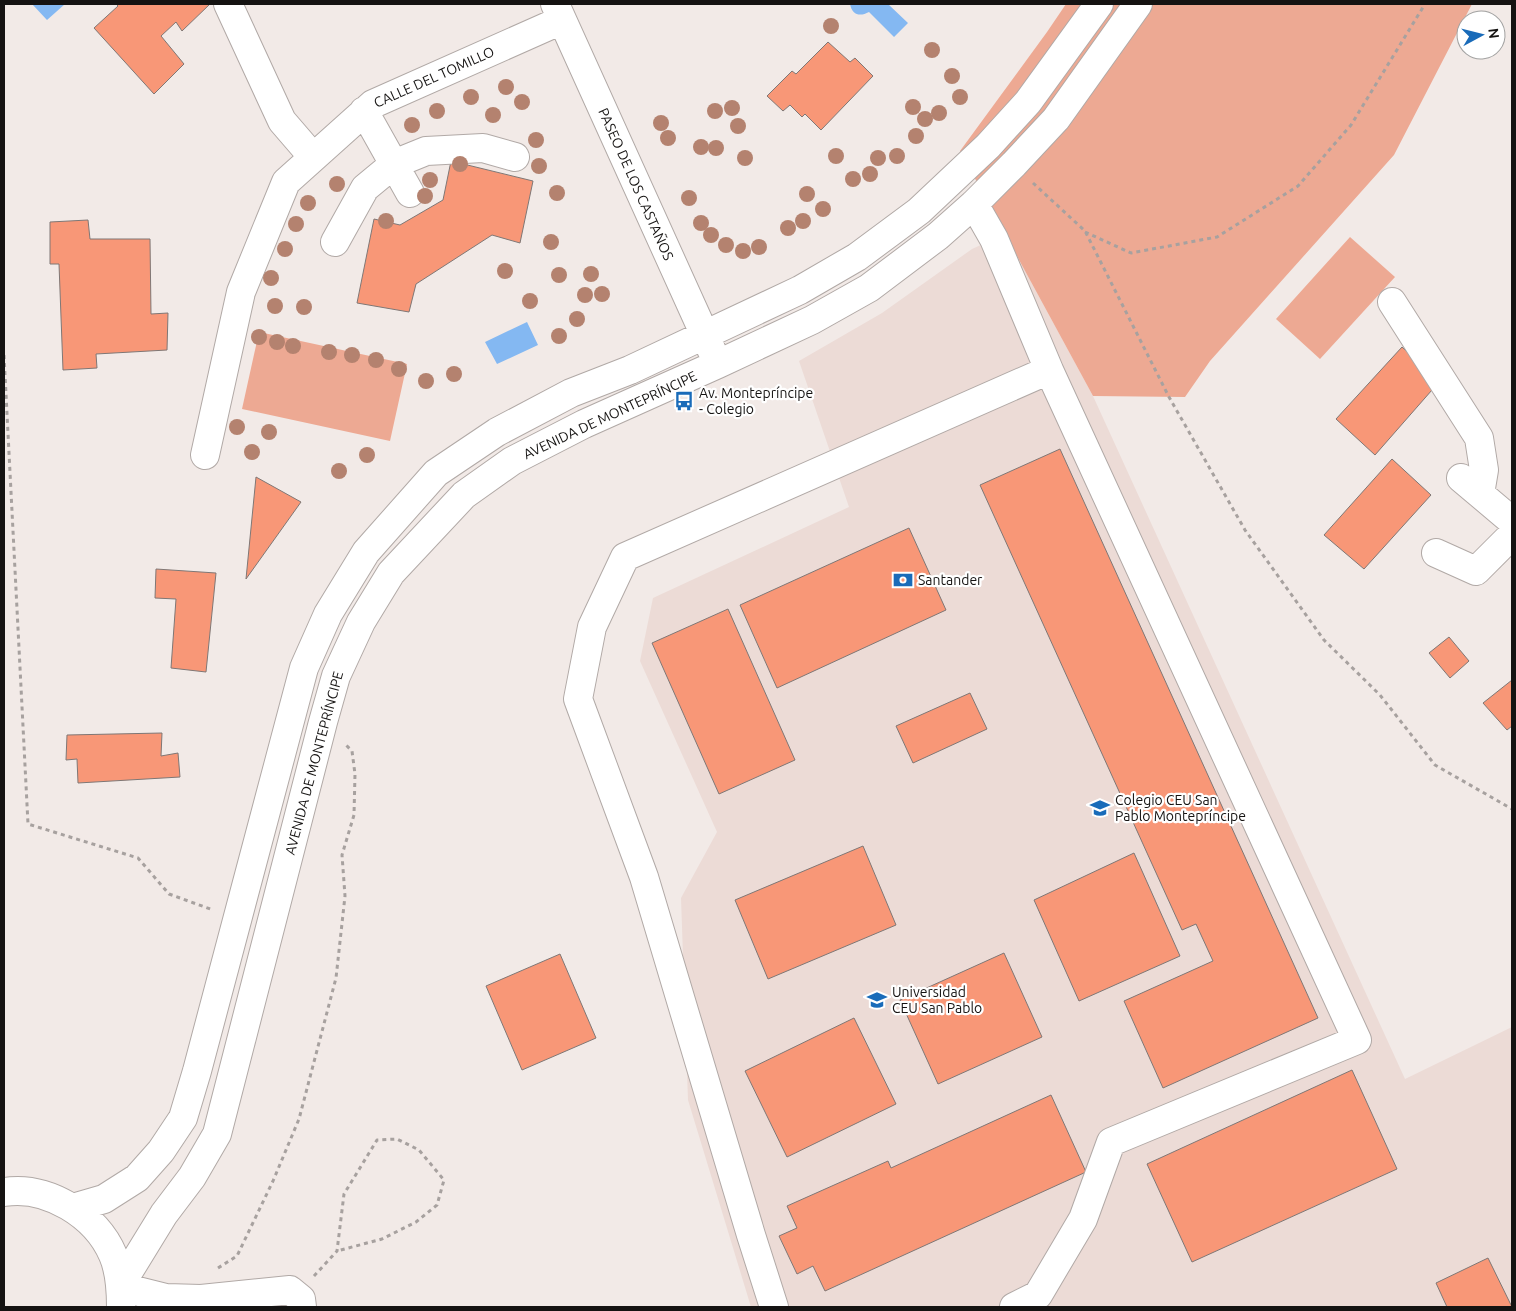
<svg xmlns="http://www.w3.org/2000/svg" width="1516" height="1311" font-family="Ubuntu,sans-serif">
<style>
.built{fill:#ecdbd6}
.green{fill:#eda993}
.water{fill:#84b8f2}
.building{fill:#f89777;stroke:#7f7775}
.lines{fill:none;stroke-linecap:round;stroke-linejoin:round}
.minor-casing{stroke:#b1a9a6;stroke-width:30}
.path{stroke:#a7a19f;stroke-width:3;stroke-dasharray:4 4;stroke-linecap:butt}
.minor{stroke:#fff;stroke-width:28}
.tree{fill:#b4826f}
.labels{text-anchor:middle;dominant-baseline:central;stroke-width:4.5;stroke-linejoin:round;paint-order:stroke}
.street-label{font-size:14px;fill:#151312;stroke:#fff}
.poi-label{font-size:14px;fill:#151312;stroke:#fff;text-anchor:start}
</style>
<rect width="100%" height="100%" fill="#f2eae7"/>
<!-- built -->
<path class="built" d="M 1004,232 L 1093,396 L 1405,1079 L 1512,1027 L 1512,1307 L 751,1307 L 688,1100 L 681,898 L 717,832 L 640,661 L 653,598 L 849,507 L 799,361 L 882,313 L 972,249 L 994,239 Z"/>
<!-- green -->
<path class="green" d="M 1066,4 L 1472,4 L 1394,155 L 1210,361 L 1185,397 L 1093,396 L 960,151 L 1047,32 Z
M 1350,237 L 1395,277 L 1320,359 L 1276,319 Z
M 259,332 L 407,364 L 390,441 L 242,409 Z"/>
<!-- water -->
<path class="water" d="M 32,4 L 65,4 L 47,20 Z
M 850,4 L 888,4 L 908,23 L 894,37 L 869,12 C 860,17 852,15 850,4 Z
M 527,322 L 538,345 L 497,364 L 485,342 Z"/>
<!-- building -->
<path class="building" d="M 116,4 L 210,4 L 182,31 L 176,22 L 161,36 L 184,64 L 154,94 L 94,28 L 118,6 Z
M 828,42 L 850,62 L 855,58 L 873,76 L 821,130 L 805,114 L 802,117 L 790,105 L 783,111 L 767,96 L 792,71 L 796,74 Z
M 451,161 L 533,181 L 520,243 L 492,235 L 416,284 L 409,312 L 357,303 L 374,219 L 400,225 L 443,200 Z
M 88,220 L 90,239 L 150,239 L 151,314 L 168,313 L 167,350 L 96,354 L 97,368 L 63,370 L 59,264 L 50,264 L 50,222 Z
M 1402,347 L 1439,382 L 1375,455 L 1336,419 Z
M 1060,449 L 1318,1018 L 1163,1088 L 1124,1001 L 1213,961 L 1196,924 L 1182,930 L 980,485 Z
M 1392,459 L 1431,495 L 1364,569 L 1324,535 Z
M 256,477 L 301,502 L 246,579 Z
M 909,528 L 946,610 L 777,688 L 740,605 Z
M 156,569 L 216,573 L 206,672 L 171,668 L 176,599 L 155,598 Z
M 728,609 L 795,760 L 719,794 L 652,643 Z
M 1449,637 L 1469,661 L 1450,678 L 1429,653 Z
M 1512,680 L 1512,726 L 1507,730 L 1483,703 Z
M 970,693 L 987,729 L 913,763 L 896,726 Z
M 162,733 L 161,756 L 178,753 L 180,777 L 78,783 L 77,759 L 66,760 L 67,735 Z
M 863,846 L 896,925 L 768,979 L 735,900 Z
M 1134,853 L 1180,956 L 1079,1001 L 1034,900 Z
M 1004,953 L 1042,1037 L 938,1084 L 900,1000 Z
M 560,954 L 596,1038 L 522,1070 L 486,986 Z
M 854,1018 L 896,1104 L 787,1157 L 745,1071 Z
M 1352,1070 L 1397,1169 L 1192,1262 L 1147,1164 Z
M 1051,1095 L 1086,1172 L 825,1291 L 813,1266 L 797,1274 L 779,1236 L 797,1228 L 787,1206 L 888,1161 L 891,1168 Z
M 1488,1258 L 1512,1307 L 1447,1307 L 1436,1283 Z"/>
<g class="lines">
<defs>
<path id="minor" d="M 228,4 L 282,121 L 313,157
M 555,4 L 712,351
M 364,111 L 410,193
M 335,242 L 365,188 L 394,164 L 426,151 L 483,148 L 515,157
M 1392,302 L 1479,438 L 1484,470 L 1480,494
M 205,455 L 241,292 L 286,182 L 373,104 L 562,20
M 1461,478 L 1512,521
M 1436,553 L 1476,571 L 1512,535
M 4,1192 C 47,1185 96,1215 113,1255 C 120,1271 121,1290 121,1307
M 73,1208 L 104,1199 L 137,1178 L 161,1151 L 183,1118 L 197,1071 L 304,668 L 328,614 L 366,552 L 436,473 L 497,432 L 571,393 L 630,370 L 800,290 L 857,257 L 919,211 L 988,146 L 1028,102 L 1099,4
M 121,1284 L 164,1214 L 192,1177 L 217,1134 L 323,722 L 336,676 L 361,622 L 391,573 L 464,495 L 512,461 L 584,424 L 718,364 L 812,320 L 869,288 L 938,236 L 974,204 L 1014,164 L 1056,119 L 1138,4
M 121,1290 L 142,1292 L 166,1298 L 151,1307
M 166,1298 L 201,1299 L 290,1290 L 301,1299 L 302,1307
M 774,1307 L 751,1235 L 644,877 L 578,699 L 592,627 L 625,557 L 1049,370 L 994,239 L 974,204
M 1014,1307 L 1038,1295 L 1083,1219 L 1111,1142 L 1357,1040 L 1049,370"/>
</defs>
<!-- minor casing -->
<use href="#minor" class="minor-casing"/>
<!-- path -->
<path class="path" d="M 1033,183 L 1085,231 L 1169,397 L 1245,530 L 1324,640 L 1380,695 L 1435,765 L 1512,809
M 1085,232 L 1131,253 L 1217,237 L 1298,186 L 1351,125 L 1425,4
M 4,355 L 28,824 L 138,858 L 169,894 L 213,910
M 218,1268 L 237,1256 L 273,1181 L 299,1119 L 336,978 L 345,896 L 342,855 L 354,815 L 355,774 L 352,751 L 345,744
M 314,1276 L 337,1251 L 344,1194 L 377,1140 L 397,1139 L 419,1150 L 444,1180 L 437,1205 L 416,1222 L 382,1239 L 337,1251"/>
<!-- minor -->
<use href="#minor" class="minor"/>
</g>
<!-- trees -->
<g class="tree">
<circle cx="831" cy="26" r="8"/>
<circle cx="932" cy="50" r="8"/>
<circle cx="952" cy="76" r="8"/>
<circle cx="506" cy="87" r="8"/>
<circle cx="471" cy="97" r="8"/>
<circle cx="960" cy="97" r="8"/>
<circle cx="522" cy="102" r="8"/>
<circle cx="913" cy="107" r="8"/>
<circle cx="732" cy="108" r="8"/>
<circle cx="437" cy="111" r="8"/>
<circle cx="715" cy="111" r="8"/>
<circle cx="939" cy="113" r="8"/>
<circle cx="493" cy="115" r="8"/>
<circle cx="925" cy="119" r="8"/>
<circle cx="661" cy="123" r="8"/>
<circle cx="412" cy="125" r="8"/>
<circle cx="738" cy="126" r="8"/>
<circle cx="916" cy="136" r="8"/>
<circle cx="668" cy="138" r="8"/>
<circle cx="536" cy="140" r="8"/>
<circle cx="701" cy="147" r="8"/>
<circle cx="716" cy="148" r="8"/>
<circle cx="836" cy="156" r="8"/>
<circle cx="897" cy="156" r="8"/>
<circle cx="745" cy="158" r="8"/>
<circle cx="878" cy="158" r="8"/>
<circle cx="460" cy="164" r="8"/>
<circle cx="539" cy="166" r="8"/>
<circle cx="870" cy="174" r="8"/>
<circle cx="853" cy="179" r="8"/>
<circle cx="430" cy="180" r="8"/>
<circle cx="337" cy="184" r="8"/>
<circle cx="557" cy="193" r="8"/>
<circle cx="807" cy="194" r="8"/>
<circle cx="425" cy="196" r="8"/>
<circle cx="689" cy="198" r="8"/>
<circle cx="308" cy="203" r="8"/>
<circle cx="823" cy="209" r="8"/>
<circle cx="386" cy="221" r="8"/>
<circle cx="803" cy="221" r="8"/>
<circle cx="701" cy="223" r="8"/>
<circle cx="296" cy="224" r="8"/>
<circle cx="788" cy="228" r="8"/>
<circle cx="711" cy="235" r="8"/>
<circle cx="551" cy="242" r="8"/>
<circle cx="726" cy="245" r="8"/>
<circle cx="759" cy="247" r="8"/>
<circle cx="285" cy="249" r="8"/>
<circle cx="743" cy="251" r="8"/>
<circle cx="505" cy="271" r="8"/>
<circle cx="591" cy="274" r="8"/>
<circle cx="559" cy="275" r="8"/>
<circle cx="271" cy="278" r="8"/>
<circle cx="602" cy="294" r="8"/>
<circle cx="585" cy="295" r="8"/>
<circle cx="530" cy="301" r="8"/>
<circle cx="275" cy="306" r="8"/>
<circle cx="304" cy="307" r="8"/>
<circle cx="577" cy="319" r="8"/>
<circle cx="559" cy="336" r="8"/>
<circle cx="259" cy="337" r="8"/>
<circle cx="277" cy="342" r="8"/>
<circle cx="293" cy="346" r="8"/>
<circle cx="329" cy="352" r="8"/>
<circle cx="352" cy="355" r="8"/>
<circle cx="376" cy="360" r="8"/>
<circle cx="399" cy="369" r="8"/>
<circle cx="454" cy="374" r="8"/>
<circle cx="426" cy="381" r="8"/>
<circle cx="237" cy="427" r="8"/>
<circle cx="269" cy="432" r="8"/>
<circle cx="252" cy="452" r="8"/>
<circle cx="367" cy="455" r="8"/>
<circle cx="339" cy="471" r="8"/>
</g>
<!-- icons -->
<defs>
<symbol id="bus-bare" viewBox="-9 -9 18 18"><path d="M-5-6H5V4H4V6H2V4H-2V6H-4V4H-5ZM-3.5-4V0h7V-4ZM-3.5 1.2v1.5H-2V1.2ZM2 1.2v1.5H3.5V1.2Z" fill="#196bb9" stroke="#fff" stroke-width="2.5" paint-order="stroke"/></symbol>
<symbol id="bank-bare" viewBox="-9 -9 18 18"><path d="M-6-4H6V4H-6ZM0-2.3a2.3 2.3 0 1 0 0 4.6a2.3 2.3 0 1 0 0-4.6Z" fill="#196bb9" stroke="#fff" stroke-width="2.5" paint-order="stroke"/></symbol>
<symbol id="school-bare" viewBox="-9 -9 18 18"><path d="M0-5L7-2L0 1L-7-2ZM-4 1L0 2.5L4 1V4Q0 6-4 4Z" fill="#196bb9" stroke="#fff" stroke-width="2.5" paint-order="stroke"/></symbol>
<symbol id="university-bare" viewBox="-9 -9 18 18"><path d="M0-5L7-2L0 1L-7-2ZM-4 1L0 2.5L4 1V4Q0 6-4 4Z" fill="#196bb9" stroke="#fff" stroke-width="2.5" paint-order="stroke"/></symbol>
</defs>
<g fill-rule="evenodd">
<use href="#bus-bare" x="670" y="387" width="28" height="28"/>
<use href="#bank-bare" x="889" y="566" width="28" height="28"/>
<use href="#school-bare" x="1086" y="794" width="28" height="28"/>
<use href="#university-bare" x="863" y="986" width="28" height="28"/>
</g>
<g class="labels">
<!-- street labels -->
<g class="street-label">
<text transform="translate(434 77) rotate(-24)">CALLE DEL TOMILLO</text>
<text transform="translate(636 184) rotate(66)">PASEO DE LOS CASTAÑOS</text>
<text transform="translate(610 415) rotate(-25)">AVENIDA DE MONTEPRÍNCIPE</text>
<text transform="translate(314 763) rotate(-75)">AVENIDA DE MONTEPRÍNCIPE</text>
</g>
<!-- poi labels -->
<g class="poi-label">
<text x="699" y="393">Av. Montepríncipe<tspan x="699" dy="16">- Colegio</tspan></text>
<text x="918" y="580">Santander</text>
<text x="1115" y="800">Colegio CEU San<tspan x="1115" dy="16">Pablo Montepríncipe</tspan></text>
<text x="892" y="992">Universidad<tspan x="892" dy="16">CEU San Pablo</tspan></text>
</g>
</g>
<!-- border -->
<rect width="1516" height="1311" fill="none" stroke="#151312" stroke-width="10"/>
<!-- north arrow -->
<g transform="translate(1481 35) rotate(83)"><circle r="24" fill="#ffffff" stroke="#a1a1a0"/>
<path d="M0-4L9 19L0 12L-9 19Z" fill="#196bb9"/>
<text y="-8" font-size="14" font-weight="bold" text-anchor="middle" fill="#151312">N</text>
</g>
</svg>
